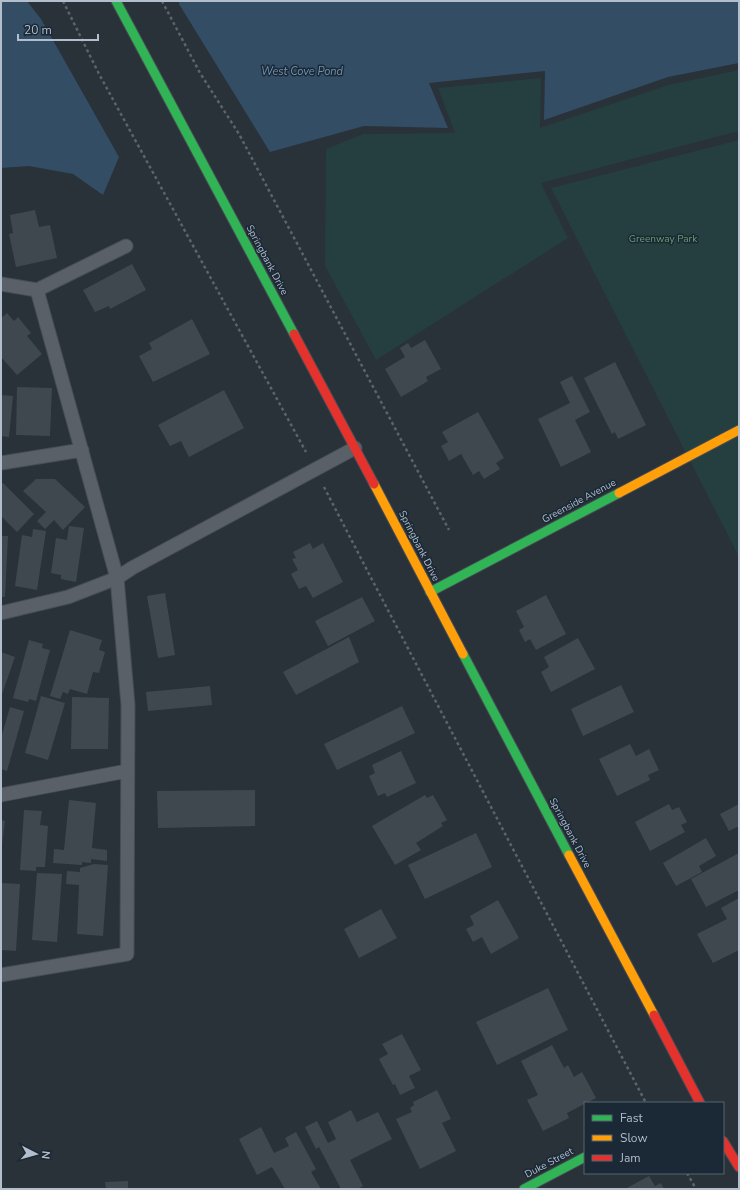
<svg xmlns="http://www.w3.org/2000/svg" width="740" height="1190" font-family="'Nunito Sans',sans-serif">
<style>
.green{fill:#253f40}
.water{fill:#334d65}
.building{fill:#40484f}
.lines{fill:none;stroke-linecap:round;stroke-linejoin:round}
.lane-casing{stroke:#474d54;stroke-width:15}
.fast-casing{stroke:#474d54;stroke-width:11}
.slow-casing{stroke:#474d54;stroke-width:11}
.jam-casing{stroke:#474d54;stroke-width:11}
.path{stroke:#5c646a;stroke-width:2.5;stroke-dasharray:3 3;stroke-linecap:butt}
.lane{stroke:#596067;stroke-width:13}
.fast{stroke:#30b455;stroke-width:9}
.slow{stroke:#ff9f0a;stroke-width:9}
.jam{stroke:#e5322d;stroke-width:9}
.labels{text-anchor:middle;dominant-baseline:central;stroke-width:3;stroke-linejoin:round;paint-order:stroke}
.park-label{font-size:10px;fill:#679e6e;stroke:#1b2835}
.street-label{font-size:10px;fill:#b2becb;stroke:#1b2835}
.water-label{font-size:11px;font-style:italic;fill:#7093b1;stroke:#1b2835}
</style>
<rect width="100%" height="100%" fill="#293139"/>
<!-- green -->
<path class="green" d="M 739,70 L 739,131 L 541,183 L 568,238 L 376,360 L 325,266 L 326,149 L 363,134 L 455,133 L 438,88 L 541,78 L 540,128 L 668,85 Z
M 739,140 L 739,557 L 551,188 Z"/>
<!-- water -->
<path class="water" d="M 1,1 L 27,1 L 41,19 L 119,157 L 103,195 L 73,174 L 29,166 L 1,168 Z
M 179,1 L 739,1 L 739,63 L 668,77 L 544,120 L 545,71 L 429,83 L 448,128 L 364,126 L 270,152 L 179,4 Z"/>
<!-- building -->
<path class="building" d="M 35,210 L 39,227 L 50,225 L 57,258 L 16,267 L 9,234 L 13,233 L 10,215 Z
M 132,264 L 146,290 L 110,309 L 109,306 L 95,312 L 83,290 Z
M 7,313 L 14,321 L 18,317 L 31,333 L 27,336 L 42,354 L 17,375 L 1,357 L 1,318 Z
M 192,319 L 210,354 L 153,382 L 139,356 L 152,349 L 149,343 Z
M 425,340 L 441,369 L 426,377 L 428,381 L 401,397 L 385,369 L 405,357 L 400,348 L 408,343 L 411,348 Z
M 615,362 L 646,425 L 618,439 L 615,432 L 612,434 L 584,378 Z
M 572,376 L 590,412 L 575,420 L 591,452 L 561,467 L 538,419 L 570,403 L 560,382 Z
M 17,387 L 52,388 L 50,436 L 16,435 Z
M 224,390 L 244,428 L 189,457 L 181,441 L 170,446 L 158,425 Z
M 1,395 L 13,396 L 9,437 L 1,436 Z
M 478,412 L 504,458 L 496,463 L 500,469 L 484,479 L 479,471 L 473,475 L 461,454 L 449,461 L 441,446 L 448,442 L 442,432 Z
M 36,479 L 55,479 L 85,507 L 63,530 L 54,520 L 45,529 L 37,521 L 46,512 L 23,491 Z
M 3,483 L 34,514 L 17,532 L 1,516 L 1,485 Z
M 69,526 L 84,528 L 76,582 L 61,579 L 61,575 L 51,573 L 56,538 L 67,540 Z
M 33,529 L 46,531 L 37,590 L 15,586 L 22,535 L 32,537 Z
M 1,536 L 8,536 L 5,597 L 1,597 Z
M 310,543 L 313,549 L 323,543 L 343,582 L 313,598 L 306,586 L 299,589 L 291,574 L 298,570 L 292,559 L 296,558 L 293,552 Z
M 165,593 L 175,655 L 158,658 L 147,596 Z
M 546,595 L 566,634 L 536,650 L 530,639 L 525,642 L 519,630 L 524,627 L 516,611 Z
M 362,597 L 375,621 L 328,646 L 315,621 Z
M 70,630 L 102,640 L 99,650 L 105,652 L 99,673 L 93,672 L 87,694 L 70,689 L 68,694 L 63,692 L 60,699 L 50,696 Z
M 349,637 L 359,662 L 296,695 L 283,672 Z
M 578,638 L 595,669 L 551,692 L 541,672 L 549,667 L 544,657 Z
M 29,640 L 43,644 L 42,648 L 50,650 L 36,701 L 29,699 L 28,702 L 13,698 Z
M 1,652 L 15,657 L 1,697 Z
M 621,685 L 634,712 L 583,736 L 571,709 Z
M 210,686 L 212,705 L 148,711 L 146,692 Z
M 41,696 L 65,703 L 48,760 L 25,753 Z
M 72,697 L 109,698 L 108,749 L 71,749 Z
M 402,706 L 415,733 L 337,770 L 324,744 Z
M 10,707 L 24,711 L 7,771 L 1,769 L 1,738 Z
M 630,744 L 636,756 L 649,749 L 659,770 L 648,775 L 650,780 L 617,796 L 599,759 Z
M 401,751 L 416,783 L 387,797 L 385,793 L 378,796 L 369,776 L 375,773 L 372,765 Z
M 255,790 L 255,826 L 158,828 L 157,791 Z
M 425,795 L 427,798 L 433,795 L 447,820 L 441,823 L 443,826 L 416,843 L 421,850 L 395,865 L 372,826 Z
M 69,800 L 96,803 L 92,848 L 107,850 L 107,861 L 91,859 L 91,863 L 82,862 L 82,865 L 53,863 L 54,849 L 64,850 Z
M 669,804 L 672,810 L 679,807 L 687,822 L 681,825 L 685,832 L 650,851 L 635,822 Z
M 739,804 L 739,826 L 729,831 L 720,814 Z
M 24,810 L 42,811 L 40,825 L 48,826 L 45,867 L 36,867 L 36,871 L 20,870 Z
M 1,820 L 5,821 L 2,845 L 1,845 Z
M 476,833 L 492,867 L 425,899 L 408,865 Z
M 706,838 L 716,856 L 699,866 L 702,872 L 676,886 L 663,863 Z
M 739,853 L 739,890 L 706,907 L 691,879 Z
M 94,864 L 108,865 L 103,936 L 77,934 L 79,885 L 66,884 L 67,871 L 80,872 L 80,868 Z
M 37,873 L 62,874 L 57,942 L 32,940 Z
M 1,883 L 20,884 L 16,951 L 1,950 Z
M 739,898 L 739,950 L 713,963 L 697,934 L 727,919 L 721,908 Z
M 498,900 L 519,938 L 491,954 L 482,937 L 473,942 L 466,929 L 474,925 L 470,916 Z
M 381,909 L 397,938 L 359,958 L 344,929 Z
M 548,988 L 568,1030 L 497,1065 L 476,1022 Z
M 402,1034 L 421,1070 L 409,1076 L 415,1088 L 400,1095 L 395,1084 L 393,1085 L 379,1059 L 388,1054 L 382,1044 Z
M 552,1045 L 564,1068 L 568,1065 L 574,1077 L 582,1072 L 596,1098 L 567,1113 L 569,1118 L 543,1131 L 527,1100 L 538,1095 L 521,1061 Z
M 437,1090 L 451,1119 L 442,1123 L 456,1151 L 420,1169 L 396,1119 L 412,1112 L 410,1108 L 414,1105 L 413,1102 Z
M 351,1110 L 357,1122 L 378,1112 L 392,1139 L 350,1160 L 363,1186 L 357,1189 L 341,1189 L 319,1147 L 316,1149 L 305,1127 L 317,1121 L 328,1143 L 336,1139 L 328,1122 Z
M 261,1127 L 274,1153 L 289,1146 L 285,1138 L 296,1132 L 316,1169 L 311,1172 L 321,1189 L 285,1189 L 272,1167 L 257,1175 L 239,1139 Z
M 649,1176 L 655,1186 L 661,1183 L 664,1189 L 625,1189 Z
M 128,1181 L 128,1189 L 106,1189 L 105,1182 Z"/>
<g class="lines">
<defs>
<path id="lane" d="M 1,284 L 37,290 L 126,246
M 1,463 L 82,450
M 1,613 L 68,597 L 117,578 L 132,568 L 355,448
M 1,795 L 127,771
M 1,975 L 127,954 L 128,705 L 117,578 L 37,290"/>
<path id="fast" d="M 116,1 L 294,334
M 430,592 L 619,493
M 463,654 L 569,855
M 524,1189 L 585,1157"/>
<path id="slow" d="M 374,484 L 463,654
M 619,493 L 739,430
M 569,855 L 654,1015"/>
<path id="jam" d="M 294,334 L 374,484
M 654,1015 L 700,1103
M 723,1141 L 739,1167"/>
</defs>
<!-- lane casing -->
<use href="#lane" class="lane-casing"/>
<!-- fast casing -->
<use href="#fast" class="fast-casing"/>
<!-- slow casing -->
<use href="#slow" class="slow-casing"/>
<!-- jam casing -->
<use href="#jam" class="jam-casing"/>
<!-- path -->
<path class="path" d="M 63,1 L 99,74 L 306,452
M 162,1 L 200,73 L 239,134 L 449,530
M 324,487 L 368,572 L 646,1103
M 687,1173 L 696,1189"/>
<!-- lane -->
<use href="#lane" class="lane"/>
<!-- fast -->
<use href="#fast" class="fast"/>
<!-- slow -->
<use href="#slow" class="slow"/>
<!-- jam -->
<use href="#jam" class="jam"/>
</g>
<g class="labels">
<!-- park labels -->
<g class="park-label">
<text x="663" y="239">Greenway Park</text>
</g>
<!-- street labels -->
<g class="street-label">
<text transform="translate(267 260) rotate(62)">Springbank Drive</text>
<text transform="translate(579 501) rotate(-28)">Greenside Avenue</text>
<text transform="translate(419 546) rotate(63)">Springbank Drive</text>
<text transform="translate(570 833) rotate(62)">Springbank Drive</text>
<text transform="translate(549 1163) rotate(-28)">Duke Street</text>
</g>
<!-- water labels -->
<g class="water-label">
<text x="302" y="71">West Cove Pond</text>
</g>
</g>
<!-- border -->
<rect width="740" height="1190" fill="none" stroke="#b2becb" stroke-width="4"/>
<!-- legend -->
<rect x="584" y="1102" width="140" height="72" fill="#1b2835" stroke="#576471"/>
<rect x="592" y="1115" width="20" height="6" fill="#30b455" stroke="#576471"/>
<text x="620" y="1122" font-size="12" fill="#b2becb">Fast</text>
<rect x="592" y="1135" width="20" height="6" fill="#ff9f0a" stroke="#576471"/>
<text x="620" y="1142" font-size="12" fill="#b2becb">Slow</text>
<rect x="592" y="1155" width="20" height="6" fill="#e5322d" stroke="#576471"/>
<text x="620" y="1162" font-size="12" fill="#b2becb">Jam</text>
<!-- north arrow -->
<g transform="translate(36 1154) rotate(96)" stroke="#1b2835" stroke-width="3" paint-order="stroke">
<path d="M0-3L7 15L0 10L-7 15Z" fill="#b2becb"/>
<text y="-6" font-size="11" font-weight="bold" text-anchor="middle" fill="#b2becb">N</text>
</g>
<!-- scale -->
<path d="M18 34v6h80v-6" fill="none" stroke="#b2becb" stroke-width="2"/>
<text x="24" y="34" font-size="12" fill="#b2becb" stroke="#1b2835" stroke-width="3" paint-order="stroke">20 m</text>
</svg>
